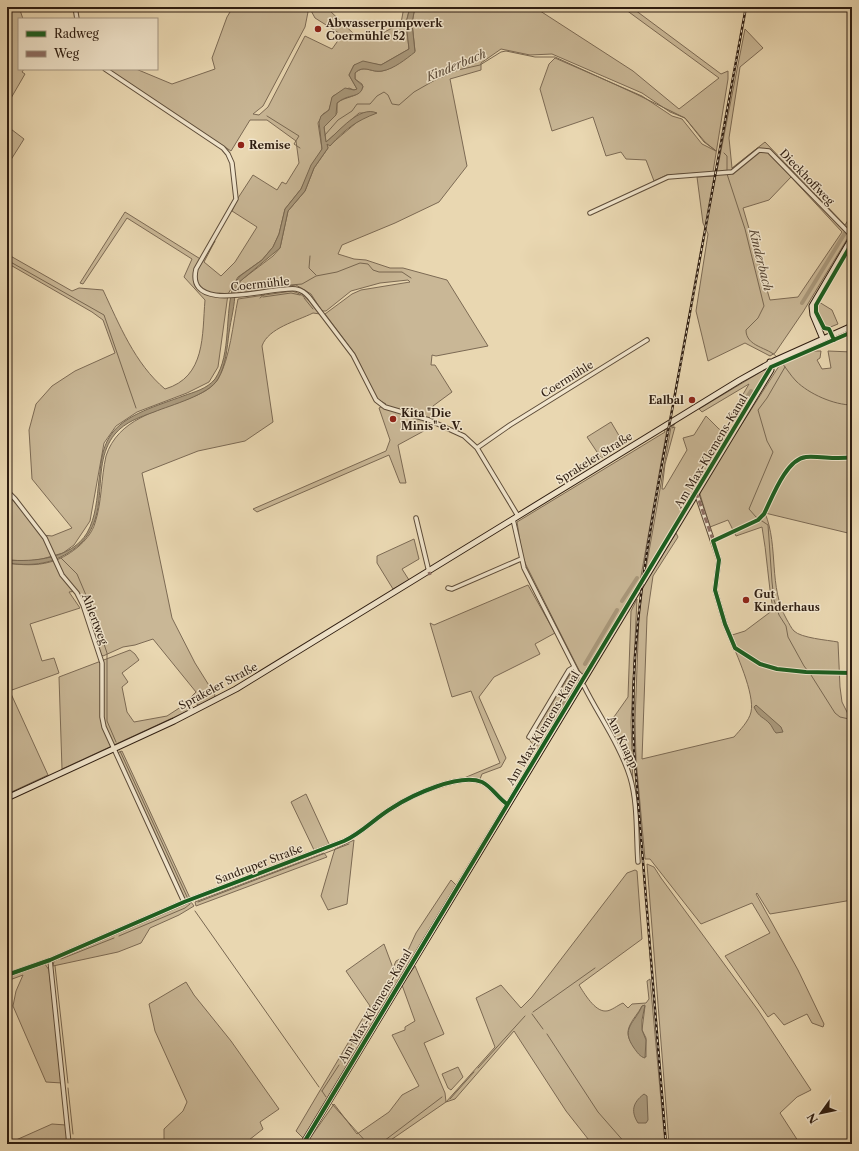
<svg xmlns="http://www.w3.org/2000/svg" width="859" height="1151" font-family="'Libre Caslon Text',serif">
<style>
.green{fill:#c9b796;stroke:#7c6a54;fill-rule:evenodd}
.water{fill:#a9987b;stroke:#786751}
.lines{fill:none;stroke-linecap:round;stroke-linejoin:round}
.stream{stroke:#786751;stroke-width:1}
.canal{stroke:#a9987b;stroke-width:4}
.street-casing{stroke:#5d4c39;stroke-width:5.5}
.secondary-casing{stroke:#2e1d11;stroke-width:7}
.street{stroke:#f1e5cc;stroke-width:3.5}
.secondary{stroke:#f1e5cc;stroke-width:5}
.rail-casing{stroke:#2e1d11;stroke-width:2.5}
.rail{stroke:#f1e5cc;stroke-width:1;stroke-dasharray:3;stroke-linecap:butt}
.quiet{stroke:#8d6e63;stroke-width:3;stroke-dasharray:6 3;stroke-linecap:butt}
.cycleway-casing{stroke:#f1e5cc;stroke-width:6}
.cycleway{stroke:#1b5e20;stroke-width:4}
.poi-dot{fill:#8f2418;stroke:#f1e5cc;stroke-width:1.5}
.labels{text-anchor:middle;dominant-baseline:central;stroke-width:3;stroke-linejoin:round;paint-order:stroke}
.poi-label{font-size:11px;font-weight:bold;fill:#2e1d11;stroke:#f1e5cc;text-anchor:start}
.street-label{font-size:11px;fill:#2e1d11;stroke:#f1e5cc}
.water-label{font-size:12px;font-style:italic;fill:#594836;stroke:#f1e5cc}
</style>
<rect width="100%" height="100%" fill="#e9d7b1"/>
<filter id="stains"><feTurbulence type="fractalNoise" baseFrequency=".005" numOctaves="4"/><feColorMatrix values="0 0 0 0 .2 0 0 0 0 .09 0 0 0 0 .02 0 0 0 .5 -.17"/></filter>
<radialGradient id="worn" r=".72"><stop offset=".6" stop-color="#630" stop-opacity="0"/><stop offset="1" stop-color="#630" stop-opacity=".3"/></radialGradient>
<!-- green -->
<path class="green" d="M 7,7 L 19,7 L 23,19 L 19,19 L 19,69 L 24,69 L 22,72 L 25,74 L 7,105 Z
M 233,7 L 326,7 L 358,38 L 370,40 L 401,23 L 404,7 L 410,7 L 406,23 L 409,49 L 381,65 L 369,63 L 354,65 L 349,75 L 357,89 L 354,90 L 349,88 L 333,96 L 329,110 L 323,114 L 318,123 L 322,149 L 301,189 L 285,209 L 279,234 L 273,247 L 262,260 L 238,277 L 228,294 L 218,367 L 209,382 L 187,393 L 137,412 L 116,426 L 104,443 L 90,521 L 74,545 L 63,553 L 42,559 L 28,561 L 7,560 L 7,493 L 42,535 L 52,536 L 72,528 L 32,479 L 29,430 L 36,404 L 52,386 L 75,371 L 115,353 L 103,320 L 92,312 L 7,263 L 7,254 L 72,291 L 79,288 L 103,290 C 119,324 135,364 165,389 C 206,377 202,335 205,300 L 184,277 L 192,259 L 127,218 L 83,284 L 80,283 L 125,212 L 202,260 L 215,241 L 204,262 L 221,276 L 235,262 L 257,227 L 232,211 L 238,198 L 253,175 L 277,190 L 282,182 L 286,184 L 299,163 L 296,141 L 267,120 L 250,120 L 231,151 L 106,69 L 136,69 L 172,84 L 215,69 L 212,58 L 227,17 ZM 309,7 L 315,18 L 342,35 L 332,49 L 305,36 L 268,107 L 259,115 L 253,114 L 263,106 L 305,27 Z
M 415,7 L 534,7 L 633,71 L 679,109 L 719,78 L 622,7 L 631,7 L 721,74 L 728,71 L 728,79 L 713,172 L 667,175 L 654,181 L 646,160 L 626,159 L 621,152 L 606,156 L 593,117 L 552,131 L 540,89 L 549,64 L 555,58 L 642,96 L 672,116 L 682,119 L 702,144 L 716,151 L 705,142 L 685,118 L 670,112 L 642,93 L 552,54 L 530,55 L 501,49 L 481,63 L 481,70 L 450,79 L 467,166 L 439,202 L 395,223 L 342,245 L 338,254 L 354,259 L 366,260 L 390,268 L 403,268 L 447,280 L 488,346 L 436,356 L 432,355 L 431,365 L 435,365 L 452,392 L 433,406 L 433,426 L 398,445 L 406,483 L 400,483 L 389,455 L 257,512 L 253,509 L 386,451 L 390,440 L 379,408 L 386,404 L 377,399 L 355,354 L 325,314 L 352,294 L 361,290 L 410,282 L 408,280 L 380,283 L 351,291 L 326,311 L 322,311 L 311,294 L 296,285 L 238,293 L 240,281 L 273,256 L 280,248 L 288,211 L 305,191 L 314,168 L 328,148 L 327,144 L 330,145 L 363,117 L 376,113 L 359,113 L 326,142 L 324,127 L 337,113 L 337,103 C 345,96 359,98 363,87 L 362,84 L 355,79 L 355,73 C 365,64 371,73 382,71 C 396,68 404,58 415,51 L 412,23 Z
M 745,29 L 763,48 L 740,67 L 729,138 L 732,168 L 765,142 L 845,225 L 852,214 L 852,231 L 803,312 L 775,353 L 770,356 L 745,343 L 708,361 L 696,311 L 708,234 L 703,223 L 697,177 L 716,176 ZM 791,177 L 842,232 L 798,297 L 770,300 L 743,208 L 769,200 Z
M 7,126 L 24,139 L 7,166 Z
M 292,291 C 306,295 312,304 320,314 L 313,313 C 297,321 268,328 262,346 L 273,422 L 245,441 L 198,451 L 142,473 L 172,618 L 195,663 L 215,695 L 214,698 L 200,706 L 189,699 L 196,692 L 153,639 L 135,645 L 123,647 L 103,656 L 101,654 L 82,598 L 77,591 L 69,592 L 80,608 L 30,624 L 42,661 L 54,658 L 59,673 L 12,690 L 7,680 L 7,563 C 21,565 36,566 50,562 C 67,558 90,541 95,523 C 102,502 101,478 106,456 C 118,419 157,411 190,398 C 200,394 212,389 218,379 C 230,359 233,323 238,299 Z
M 819,302 L 832,310 L 838,324 L 828,328 L 824,327 L 818,312 Z
M 810,351 L 821,351 L 820,358 L 817,360 L 822,369 L 831,368 L 828,351 L 852,352 L 852,534 L 765,513 C 779,547 768,587 787,620 C 789,623 791,628 794,631 C 801,638 827,640 838,642 L 840,687 L 842,702 L 852,722 L 852,900 L 770,914 L 757,893 L 756,894 L 798,970 L 824,1024 L 823,1027 L 812,1023 L 807,1014 L 784,1025 L 774,1013 L 768,1017 L 725,956 L 770,933 L 752,903 L 701,924 L 650,859 L 645,859 L 636,759 L 635,721 L 639,615 L 643,586 L 676,533 L 678,537 L 653,576 L 647,617 L 642,759 L 734,737 C 740,730 749,721 751,712 C 755,694 736,653 729,636 L 745,631 L 773,610 C 768,582 767,554 762,527 L 736,536 L 728,520 L 710,527 L 699,491 L 779,366 Z
M 764,370 L 767,370 L 767,373 L 739,418 L 731,415 L 749,384 L 702,412 L 699,409 Z
M 706,416 L 719,429 L 728,435 L 645,574 L 671,427 L 676,422 L 672,428 L 675,427 L 665,464 L 662,489 L 664,489 L 687,450 L 683,438 L 694,435 Z
M 611,422 L 624,444 L 601,458 L 587,437 Z
M 667,429 L 640,582 L 584,673 L 581,674 L 526,565 L 522,554 L 517,522 L 665,432 L 664,430 Z
M 414,539 L 419,559 L 402,569 L 409,580 L 393,589 L 377,563 L 377,556 Z
M 528,585 L 555,633 L 535,644 L 540,654 L 494,677 L 479,697 L 506,758 L 501,767 L 482,774 L 480,779 L 464,778 L 500,763 L 471,691 L 452,697 L 430,623 L 434,625 Z
M 637,599 L 631,722 L 633,784 L 626,760 L 609,724 L 628,697 L 631,611 Z
M 130,650 L 135,654 L 139,660 L 122,673 L 128,682 L 122,687 L 127,712 L 134,722 L 167,716 L 187,703 L 194,708 L 62,769 L 59,677 Z
M 572,671 L 576,673 L 579,681 L 538,750 L 530,741 L 530,739 Z
M 7,685 L 48,775 L 7,794 Z
M 122,751 L 190,898 L 185,900 L 117,753 Z
M 306,794 L 329,844 L 314,850 L 291,802 Z
M 354,840 L 347,904 L 328,910 L 321,896 L 333,855 L 335,849 Z
M 324,853 L 327,857 L 196,906 L 195,902 Z
M 647,864 L 654,867 L 661,878 L 758,1010 L 811,1090 L 797,1097 L 780,1113 L 800,1144 L 669,1144 Z
M 635,870 L 637,871 L 642,939 L 579,985 C 584,993 595,1012 606,1011 C 611,1011 618,1005 623,1003 L 628,1008 L 632,1004 L 646,1003 L 649,999 L 647,981 L 650,979 L 665,1144 L 592,1144 L 566,1111 L 514,1031 L 455,1099 L 446,1102 L 385,1144 L 306,1144 L 334,1104 L 357,1134 L 389,1112 L 402,1095 L 419,1086 L 392,1035 L 405,1030 L 405,1027 L 415,1021 L 402,985 L 415,966 L 444,1034 L 424,1043 L 445,1093 L 446,1102 L 495,1047 L 476,998 L 501,985 L 521,1008 L 532,997 L 627,873 ZM 642,1006 L 645,1006 L 642,1030 L 646,1038 L 646,1057 C 636,1049 623,1039 630,1025 C 633,1018 638,1014 642,1006 Z
M 451,880 L 456,885 L 303,1138 L 296,1131 L 370,1006 L 346,971 L 384,944 L 393,968 L 396,961 L 400,959 L 404,959 L 416,933 Z
M 191,902 L 194,906 L 179,915 L 150,928 L 141,943 L 118,952 L 53,966 L 54,961 Z
M 45,964 L 49,970 L 62,1083 L 46,1082 L 13,1006 L 16,991 L 23,975 L 7,981 L 7,977 Z
M 186,982 L 194,995 L 231,1041 L 279,1109 L 260,1122 L 263,1129 L 249,1140 L 251,1144 L 226,1144 L 224,1142 L 221,1144 L 164,1144 L 164,1129 L 183,1111 L 187,1102 L 155,1031 L 149,1004 Z
M 458,1067 L 463,1077 L 451,1090 L 448,1088 L 442,1074 Z
M 52,1124 L 66,1125 L 67,1144 L 7,1144 Z"/>
<!-- water -->
<path class="water" d="M 410,7 L 415,7 L 412,23 L 415,52 C 406,59 394,69 382,71 C 371,73 364,64 355,73 L 355,79 L 363,86 C 361,99 348,93 337,103 L 336,115 L 324,127 L 326,142 C 339,132 359,105 377,113 C 356,121 345,129 330,146 L 327,144 L 328,148 L 314,168 L 305,191 L 288,211 L 280,248 L 238,283 L 235,291 C 235,305 231,319 229,333 C 227,348 226,365 218,379 C 209,395 171,405 154,412 C 140,417 125,422 115,434 C 86,469 118,523 68,553 C 49,565 29,566 7,563 L 7,560 C 34,562 71,559 87,533 C 96,517 97,498 99,480 C 101,465 101,450 110,436 C 124,414 160,405 183,396 C 194,392 207,389 215,379 C 232,354 224,312 234,284 L 240,276 L 262,260 L 273,247 L 279,234 L 285,209 L 301,189 L 311,165 L 322,149 L 319,122 L 321,116 L 329,110 L 332,97 L 345,88 L 354,90 L 357,89 L 349,75 L 354,65 L 363,61 L 381,65 L 409,49 L 406,23 Z
M 756,705 L 781,727 L 783,732 L 776,733 C 773,730 772,726 770,724 C 764,717 759,718 754,707 Z
M 645,1005 L 642,1020 L 642,1030 L 646,1040 L 645,1058 C 640,1057 637,1052 634,1048 C 620,1028 635,1023 642,1006 Z
M 644,1094 L 647,1096 L 648,1120 L 646,1123 L 638,1123 C 631,1112 632,1103 644,1094 Z"/>
<g class="lines">
<!-- stream -->
<path class="stream" d="M 267,116 L 299,136 L 294,144 L 300,148
M 325,135 L 338,120 L 352,111 L 357,104 L 370,104 L 377,96 L 384,92 L 388,95 L 392,104 L 399,105 L 414,92 L 435,80 L 458,70 L 480,65 L 501,52 L 506,51 L 535,57 L 555,57 L 636,94 L 685,118 L 704,142 L 715,150
M 724,153 L 727,156 L 727,174 L 745,229 L 764,306 L 758,318 L 746,330 C 746,347 768,347 777,357
M 848,227 L 852,221
M 310,256 L 309,268 L 316,275
M 7,260 L 104,315 L 136,408
M 265,291 L 268,287 L 302,284 L 316,276 L 337,272 L 360,263 L 368,264 L 373,270 L 379,272 L 402,272 L 411,278
M 263,297 L 291,293 L 300,295
M 260,298 L 265,294
M 304,298 L 313,309
M 780,361 C 786,367 790,375 796,381 C 809,394 834,405 852,405
M 785,367 L 767,398 L 758,410 L 767,441 L 773,452 L 749,509 L 756,517 L 768,525 L 772,582 L 774,600 L 779,615 L 786,626 L 788,637 L 804,666 L 811,675 L 835,713 L 840,717 L 849,719 L 852,727
M 61,558 L 77,574 L 94,614 L 107,653 L 107,721 L 116,742
M 120,751 L 188,899
M 198,902 L 349,844
M 195,911 L 319,1087
M 119,936 L 185,908 L 190,904 L 190,901
M 61,959 L 114,938
M 55,966 L 68,1083
M 533,1012 L 595,968
M 532,1014 L 543,1029
M 547,1034 L 598,1112 L 626,1144
M 341,1061 L 402,964
M 478,1068 L 525,1016
M 68,1088 L 73,1134
M 322,1091 L 339,1065
M 322,1091 L 326,1097
M 450,1099 L 474,1072
M 332,1104 L 368,1144
M 74,1139 L 74,1144
M 380,1144 L 442,1097"/>
<!-- canal -->
<path class="canal" d="M 802,303 L 845,233
M 736,414 L 751,391
M 622,601 L 637,578
M 585,664 L 617,610
M 537,744 L 571,690 L 575,678"/>
<defs>
<path id="street" d="M 75,7 L 77,19
M 105,69 L 223,148 L 228,154 L 232,163 L 236,199 L 196,269 C 185,317 276,285 296,289 C 302,290 305,293 309,297 L 353,355 L 376,400 L 385,407 L 429,420 L 464,436 L 477,448 L 518,516
M 590,213 L 668,177 L 732,172 L 759,150 L 769,151 L 852,236
M 477,448 L 510,425 L 647,340
M 7,491 L 15,499 L 45,538 L 62,575 L 77,593 L 83,605 L 102,663 L 102,717 L 104,727 L 184,902
M 696,492 L 719,560 L 715,590 L 725,624 L 735,648
M 416,518 L 429,572
M 513,519 L 524,568 L 577,672 L 584,679
M 448,588 L 452,589 L 521,559
M 581,684 L 584,686 C 599,716 620,745 630,777 C 638,803 636,835 638,862
M 529,737 L 569,670 L 574,667
M 50,960 L 69,1144
M 7,975 L 50,960 L 184,902 L 344,841 C 362,833 375,818 392,808 C 412,795 459,773 482,782 C 491,786 498,798 507,804"/>
<path id="secondary" d="M 823,339 L 813,315 L 812,306 L 852,238
M 7,798 L 174,721 L 236,689 L 740,380 L 774,361 L 852,326
M 303,1144 L 771,370 L 770,362"/>
</defs>
<!-- street casing -->
<use href="#street" class="street-casing"/>
<!-- secondary casing -->
<use href="#secondary" class="secondary-casing"/>
<!-- street -->
<use href="#street" class="street"/>
<!-- secondary -->
<use href="#secondary" class="secondary"/>
<defs>
<path id="rail" d="M 666,1144 L 634,751 C 628,628 653,514 675,394 C 699,265 722,136 746,7"/>
</defs>
<!-- rail casing -->
<use href="#rail" class="rail-casing"/>
<!-- rail -->
<use href="#rail" class="rail"/>
<!-- quiet -->
<path class="quiet" d="M 696,492 L 714,543
M 429,572 L 430,575"/>
<defs>
<path id="cycleway" d="M 834,340 L 829,329 L 824,328 L 816,312 L 816,305 L 852,243
M 852,457 C 836,460 822,456 806,457 C 786,459 772,498 764,514 L 758,520 L 713,541 L 719,560 L 715,590 L 725,624 L 735,648 L 760,664 L 777,669 L 806,672 L 852,673
M 7,975 L 50,960 L 184,902 L 344,841 C 362,833 375,818 392,808 C 412,795 459,773 482,782 C 491,786 498,798 507,804
M 303,1144 L 771,367 L 852,332"/>
</defs>
<!-- cycleway casing -->
<use href="#cycleway" class="cycleway-casing"/>
<!-- cycleway -->
<use href="#cycleway" class="cycleway"/>
</g>
<!-- markers -->
<g class="poi-dot">
<circle cx="318" cy="29" r="4"/>
<circle cx="241" cy="145" r="4"/>
<circle cx="692" cy="400" r="4"/>
<circle cx="393" cy="419" r="4"/>
<circle cx="746" cy="600" r="4"/>
</g>
<g class="labels">
<!-- poi labels -->
<g class="poi-label">
<text x="326" y="23">Abwasserpumpwerk<tspan x="326" dy="13">Coermühle 52</tspan></text>
<text x="249" y="145">Remise</text>
<text x="684" y="400" text-anchor="end">Ealbal</text>
<text x="401" y="413">Kita "Die<tspan x="401" dy="13">Minis" e. V.</tspan></text>
<text x="754" y="594">Gut<tspan x="754" dy="13">Kinderhaus</tspan></text>
</g>
<!-- street labels -->
<g class="street-label">
<text transform="translate(807 177) rotate(46)">Dieckhoffweg</text>
<text transform="translate(260 284) rotate(-6)">Coermühle</text>
<text transform="translate(567 379) rotate(-32)">Coermühle</text>
<text transform="translate(711 451) rotate(-59)">Am Max-Klemens-Kanal</text>
<text transform="translate(594 458) rotate(-32)">Sprakeler Straße</text>
<text transform="translate(95 619) rotate(69)">Ahlertweg</text>
<text transform="translate(218 686) rotate(-28)">Sprakeler Straße</text>
<text transform="translate(543 728) rotate(-59)">Am Max-Klemens-Kanal</text>
<text transform="translate(623 742) rotate(64)">Am Knapp</text>
<text transform="translate(259 864) rotate(-21)">Sandruper Straße</text>
<text transform="translate(375 1006) rotate(-59)">Am Max-Klemens-Kanal</text>
</g>
<!-- water labels -->
<g class="water-label">
<text transform="translate(456 65) rotate(-23)">Kinderbach</text>
<text transform="translate(761 260) rotate(76)">Kinderbach</text>
</g>
</g>
<!-- margin -->
<rect width="859" height="1151" fill="none" stroke="#e9d7b1" stroke-width="24"/>
<rect x="8" y="8" width="843" height="1135" fill="none" stroke="#2e1d11" stroke-width="2"/>
<rect x="12" y="12" width="835" height="1127" fill="none" stroke="#2e1d11"/>
<!-- legend -->
<rect x="18" y="18" width="140" height="52" fill="#f1e5cc" stroke="#a39581"/>
<rect x="26" y="31" width="20" height="6" fill="#1b5e20" stroke="#a39581"/>
<text x="54" y="38" font-size="12" fill="#2e1d11">Radweg</text>
<rect x="26" y="51" width="20" height="6" fill="#8d6e63" stroke="#a39581"/>
<text x="54" y="58" font-size="12" fill="#2e1d11">Weg</text>
<!-- north arrow -->
<g transform="translate(821 1113) rotate(237)" stroke="#f1e5cc" stroke-width="3" paint-order="stroke">
<path d="M0-3L7 15L0 10L-7 15Z" fill="#2e1d11"/>
<text y="-6" font-size="11" font-weight="bold" text-anchor="middle" fill="#2e1d11">N</text>
</g>
<rect width="100%" height="100%" filter="url(#stains)"/>
<rect width="100%" height="100%" fill="url(#worn)"/>
</svg>
